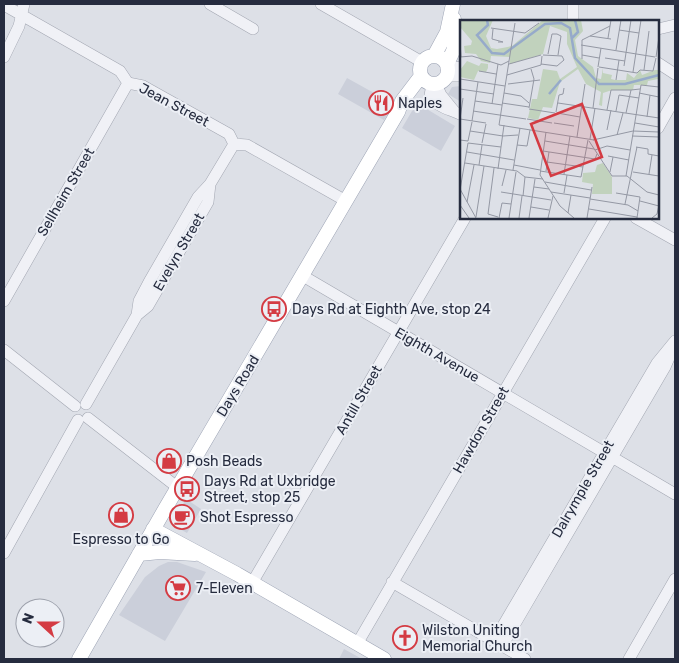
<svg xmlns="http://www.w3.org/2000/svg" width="679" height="663" font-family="Rubik,sans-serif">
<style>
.built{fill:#cbcfda}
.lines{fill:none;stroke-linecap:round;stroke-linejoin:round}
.minor-casing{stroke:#a2a6b1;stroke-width:12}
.major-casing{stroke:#9ca3b4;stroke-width:15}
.minor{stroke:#f0f1f6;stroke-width:11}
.major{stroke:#fff;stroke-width:14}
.labels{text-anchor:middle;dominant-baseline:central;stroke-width:4;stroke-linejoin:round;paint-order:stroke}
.poi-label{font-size:14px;fill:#262c3f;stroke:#eceff5;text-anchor:start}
.street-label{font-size:14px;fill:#262c3f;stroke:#eceff5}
.inset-river{fill:none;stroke:#96aaca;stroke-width:2.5}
.inset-road{fill:none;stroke:#9498a4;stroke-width:1}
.view{fill:#d43b43;fill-opacity:0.15;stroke:#d43b43;stroke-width:2.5}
.inset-edge{fill:none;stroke:#262c3f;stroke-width:2.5}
</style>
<rect width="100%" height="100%" fill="#dde0e7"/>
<!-- built -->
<path class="built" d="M 347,78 L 394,104 L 384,120 L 338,94 Z
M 461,86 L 461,102 L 448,94 L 452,87 Z
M 420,105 L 455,126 L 441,151 L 402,128 L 412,111 Z
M 186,499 L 201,509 L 187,533 L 171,524 Z
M 168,562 L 177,562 L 206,572 L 165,641 L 119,615 L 145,577 L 159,566 Z
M 344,649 L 362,659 L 339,659 Z"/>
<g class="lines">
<defs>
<path id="minor" d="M 210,4 L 253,29
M 321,4 L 422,62
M 4,5 L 120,71 L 128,83 L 143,86 L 229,134 L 234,144 L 247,145 L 346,201
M 573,21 L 573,4
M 658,29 L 675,25
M 4,57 L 19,26 L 24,4
M 658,63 L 675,74
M 447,66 L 462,68
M 447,76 L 462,76
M 436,84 L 441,95 L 454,111
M 432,85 L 430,95 C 439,109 448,108 462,115
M 658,128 L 675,98
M 636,218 L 675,240
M 303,276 L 675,494
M 4,301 L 128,83
M 137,315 L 139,301 L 149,282 L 198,197 L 210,184 L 234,144
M 4,350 L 75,406
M 86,404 L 137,315 L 148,306 L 208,202 L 210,184
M 88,418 L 177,487
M 4,553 L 78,420
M 392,582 L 525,659
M 252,583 L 465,218
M 494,641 L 657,363 L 675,341
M 357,644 L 605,218
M 502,646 L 665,367 L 675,344
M 629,659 L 675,579"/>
<path id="major" d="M420 70a14 14 0 1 1 28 0a14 14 0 1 1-28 0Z
M 434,56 L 447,32 L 453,4
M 447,64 L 454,49 L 454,19
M 153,529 L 237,574 L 384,659
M 139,554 L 160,552 L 195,554
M 79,659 L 165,509 L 398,112 L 402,101 L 421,76"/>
</defs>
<!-- minor casing -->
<use href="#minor" class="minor-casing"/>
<!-- major casing -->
<use href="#major" class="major-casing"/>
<!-- minor -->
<use href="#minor" class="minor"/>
<!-- major -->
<use href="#major" class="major"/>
</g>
<!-- icons -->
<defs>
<symbol id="restaurant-ring" viewBox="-11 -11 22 22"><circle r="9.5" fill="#eceff5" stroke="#d43b43" stroke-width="1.5"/><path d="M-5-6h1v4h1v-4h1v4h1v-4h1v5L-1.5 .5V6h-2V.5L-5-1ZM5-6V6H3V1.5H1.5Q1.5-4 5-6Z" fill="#d43b43"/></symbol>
<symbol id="bus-ring" viewBox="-11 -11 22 22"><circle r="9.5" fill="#eceff5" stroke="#d43b43" stroke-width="1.5"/><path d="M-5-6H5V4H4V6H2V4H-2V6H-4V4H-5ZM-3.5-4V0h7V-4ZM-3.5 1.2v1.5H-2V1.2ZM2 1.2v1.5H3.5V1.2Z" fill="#d43b43"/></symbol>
<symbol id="shop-ring" viewBox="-11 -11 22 22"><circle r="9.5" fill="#eceff5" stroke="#d43b43" stroke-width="1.5"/><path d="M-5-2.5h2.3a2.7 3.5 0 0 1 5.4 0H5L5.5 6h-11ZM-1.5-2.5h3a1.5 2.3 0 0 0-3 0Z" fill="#d43b43"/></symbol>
<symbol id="cafe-ring" viewBox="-11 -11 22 22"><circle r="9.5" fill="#eceff5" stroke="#d43b43" stroke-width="1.5"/><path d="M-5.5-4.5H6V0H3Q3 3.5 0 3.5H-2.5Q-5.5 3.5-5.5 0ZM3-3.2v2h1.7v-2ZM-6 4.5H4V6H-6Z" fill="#d43b43"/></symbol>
<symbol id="supermarket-ring" viewBox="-11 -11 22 22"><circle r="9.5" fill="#eceff5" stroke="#d43b43" stroke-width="1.5"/><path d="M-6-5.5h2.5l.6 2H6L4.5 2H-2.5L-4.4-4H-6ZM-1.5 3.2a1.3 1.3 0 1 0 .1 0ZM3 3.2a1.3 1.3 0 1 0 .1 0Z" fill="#d43b43"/></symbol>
<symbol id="church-ring" viewBox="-11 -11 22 22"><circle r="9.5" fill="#eceff5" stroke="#d43b43" stroke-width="1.5"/><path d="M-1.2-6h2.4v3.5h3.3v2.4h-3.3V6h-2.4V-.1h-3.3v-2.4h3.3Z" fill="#d43b43"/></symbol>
</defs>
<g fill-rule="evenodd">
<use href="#restaurant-ring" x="367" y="89" width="28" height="28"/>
<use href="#bus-ring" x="260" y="295" width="28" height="28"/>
<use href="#shop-ring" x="155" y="447" width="28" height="28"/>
<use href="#bus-ring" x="173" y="475" width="28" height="28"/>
<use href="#shop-ring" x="107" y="501" width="28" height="28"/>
<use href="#cafe-ring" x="168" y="503" width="28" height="28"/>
<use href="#supermarket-ring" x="164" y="574" width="28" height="28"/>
<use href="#church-ring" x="391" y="624" width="28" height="28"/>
</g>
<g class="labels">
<!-- poi labels -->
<g class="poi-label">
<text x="398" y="103">Naples</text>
<text x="292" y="309">Days Rd at Eighth Ave, stop 24</text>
<text x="186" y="461">Posh Beads</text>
<text x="204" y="481">Days Rd at Uxbridge<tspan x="204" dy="16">Street, stop 25</tspan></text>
<text x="200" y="517">Shot Espresso</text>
<text x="121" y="539" text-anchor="middle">Espresso to Go</text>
<text x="196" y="588">7-Eleven</text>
<text x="422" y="630">Wilston Uniting<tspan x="422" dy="16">Memorial Church</tspan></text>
</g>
<!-- street labels -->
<g class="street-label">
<text transform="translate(174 105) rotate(28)">Jean Street</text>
<text transform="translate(66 192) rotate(-60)">Sellheim Street</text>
<text transform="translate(179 252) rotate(-60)">Evelyn Street</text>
<text transform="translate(437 355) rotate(30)">Eighth Avenue</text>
<text transform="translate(238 386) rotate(-59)">Days Road</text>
<text transform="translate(359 400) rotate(-60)">Antill Street</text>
<text transform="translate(481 430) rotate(-60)">Hawdon Street</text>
<text transform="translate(583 489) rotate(-60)">Dalrymple Street</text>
</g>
</g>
<!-- overview -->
<g transform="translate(460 20)">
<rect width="199" height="199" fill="#dde0e7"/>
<path d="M 0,0 L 33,0 L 26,16 L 31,28 L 37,29 L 52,26 L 83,0 L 121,0 L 123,11 L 115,20 L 118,36 L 133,47 L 136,58 L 141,59 L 143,48 L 143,53 L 152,55 L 151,59 L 155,60 L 166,60 L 167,53 L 174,58 L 180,50 L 182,55 L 195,50 L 199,50 L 199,62 L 198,59 L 188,61 L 187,65 L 174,65 L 173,70 L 152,70 L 143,73 L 142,86 L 139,85 L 141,72 L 126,64 L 118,49 L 100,62 L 92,88 L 83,87 L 78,100 L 68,98 L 72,79 L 77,79 L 83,49 L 97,51 L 100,59 L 117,47 L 107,24 L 107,12 L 90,6 L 83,34 L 50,44 L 50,37 L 31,36 L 30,43 L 21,41 L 16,34 L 5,33 L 4,26 L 11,25 L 12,21 L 0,7 ZM 7,41 L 19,46 L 21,43 L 28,44 L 28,48 L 26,52 L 18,51 L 14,60 L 0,57 L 0,50 ZM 143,143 L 152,157 L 152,174 L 132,174 L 133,164 L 122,162 L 123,153 L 135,152 L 137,145 Z" fill="#c1d2bd"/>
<path class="inset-river" d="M 27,0 L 28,5 L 17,15 L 32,33 L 44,34 L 85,4 L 101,3 L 110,8 L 115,38 L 139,64 L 165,64 L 199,55M 111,19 L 118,12 L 115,0M 89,74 L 101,60"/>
<path class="inset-road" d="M 55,3 L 39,105 L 134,120M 31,8 L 65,13 L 79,3M 33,9 L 32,19 L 43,22 L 38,22M 159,10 L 179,13M 130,16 L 151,19M 148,18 L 151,0M 0,22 L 1,37M 121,25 L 195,37M 156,30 L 161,0M 88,34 L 92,14 L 97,14 L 101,16 L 98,35M 122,35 L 139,38M 0,37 L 12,36 L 41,45 L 49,41M 196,37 L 199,17M 145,38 L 165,41M 122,39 L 122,20 L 150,6M 49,44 L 81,35M 81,44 L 97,46 L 104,40 L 102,36 L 83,35M 164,46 L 171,0M 138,47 L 141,28M 139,47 L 177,53 L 180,50 L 193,51 L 196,38M 184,50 L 189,11M 19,51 L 36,54M 173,52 L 181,0M 47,55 L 81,45 L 82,36M 0,59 L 45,66M 156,60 L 159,40M 48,64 L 80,60M 0,69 L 34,74M 44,73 L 61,76 L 69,83M 179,73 L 199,77M 3,78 L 0,99 L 26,103M 15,81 L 42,85M 42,83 L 69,87M 98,83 L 199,98M 32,84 L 38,44M 69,88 L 74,59 L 71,49M 133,88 L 138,48M 69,89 L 95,93M 147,90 L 151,70 L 171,70M 13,91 L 66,99M 156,91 L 159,75 L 179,78M 96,92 L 99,75 L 103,74 L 104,68M 97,93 L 120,97M 166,93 L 171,70 L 180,69M 187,97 L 190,75M 67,99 L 92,103M 12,101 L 18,62M 94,103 L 114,106M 175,103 L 199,107M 147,110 L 151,90M 10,111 L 43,116 L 58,115M 86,112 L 80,155 L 100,186 L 114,198M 157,115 L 163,93M 172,116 L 199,117M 117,117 L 125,64M 130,119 L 135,88M 0,120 L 8,121 L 12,102M 133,120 L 173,111 L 199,112M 85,121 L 134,129M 129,121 L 152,156 L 167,156 L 187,172 L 199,175M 8,123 L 41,127M 22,123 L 26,104M 57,125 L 67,126 L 70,110M 176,127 L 188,129 L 188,134 L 199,136M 135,130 L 147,126 L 170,130M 83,131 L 135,139 L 137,134M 7,132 L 54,140M 148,136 L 169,140M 87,142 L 123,147M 5,143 L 57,151 L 65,157 L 83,159M 19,145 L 22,125M 54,145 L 80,150M 34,148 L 28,194 L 38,197M 38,149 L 44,105M 53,150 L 60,108M 80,151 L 121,157 L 128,120M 86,151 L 89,132M 150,152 L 153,137M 173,152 L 199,156M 104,154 L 110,116M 189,154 L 192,135M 166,156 L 181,65 L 199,67M 85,162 L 131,170M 42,166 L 46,150M 74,167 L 89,169M 0,169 L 16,198M 0,170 L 8,123M 41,172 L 91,180M 91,172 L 130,178M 104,173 L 107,155M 156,173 L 180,177 L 177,198M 63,176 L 65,157M 130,179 L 168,185 L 178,191M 180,181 L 199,186M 7,182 L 14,145M 165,184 L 177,127M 0,185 L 9,198M 71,187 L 89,190M 129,189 L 177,197M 108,193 L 111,175M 16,197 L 24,146M 39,198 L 42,183 L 51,184M 49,198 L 56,152M 59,198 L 62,176M 69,198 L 75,159M 88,198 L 93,176M 127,198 L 132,167M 192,198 L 197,194 L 199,185"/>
<path class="view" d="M 122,84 L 142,137 L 91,156 L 71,104 Z"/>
<rect width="199" height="199" class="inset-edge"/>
</g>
<!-- border -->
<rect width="679" height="663" fill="none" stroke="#262c3f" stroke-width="10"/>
<!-- north arrow -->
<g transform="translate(40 623) rotate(291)"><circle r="24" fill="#eceff5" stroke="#9da1ac"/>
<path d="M0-4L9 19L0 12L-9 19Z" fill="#d43b43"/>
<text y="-8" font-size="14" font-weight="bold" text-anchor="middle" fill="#262c3f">N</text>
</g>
</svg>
